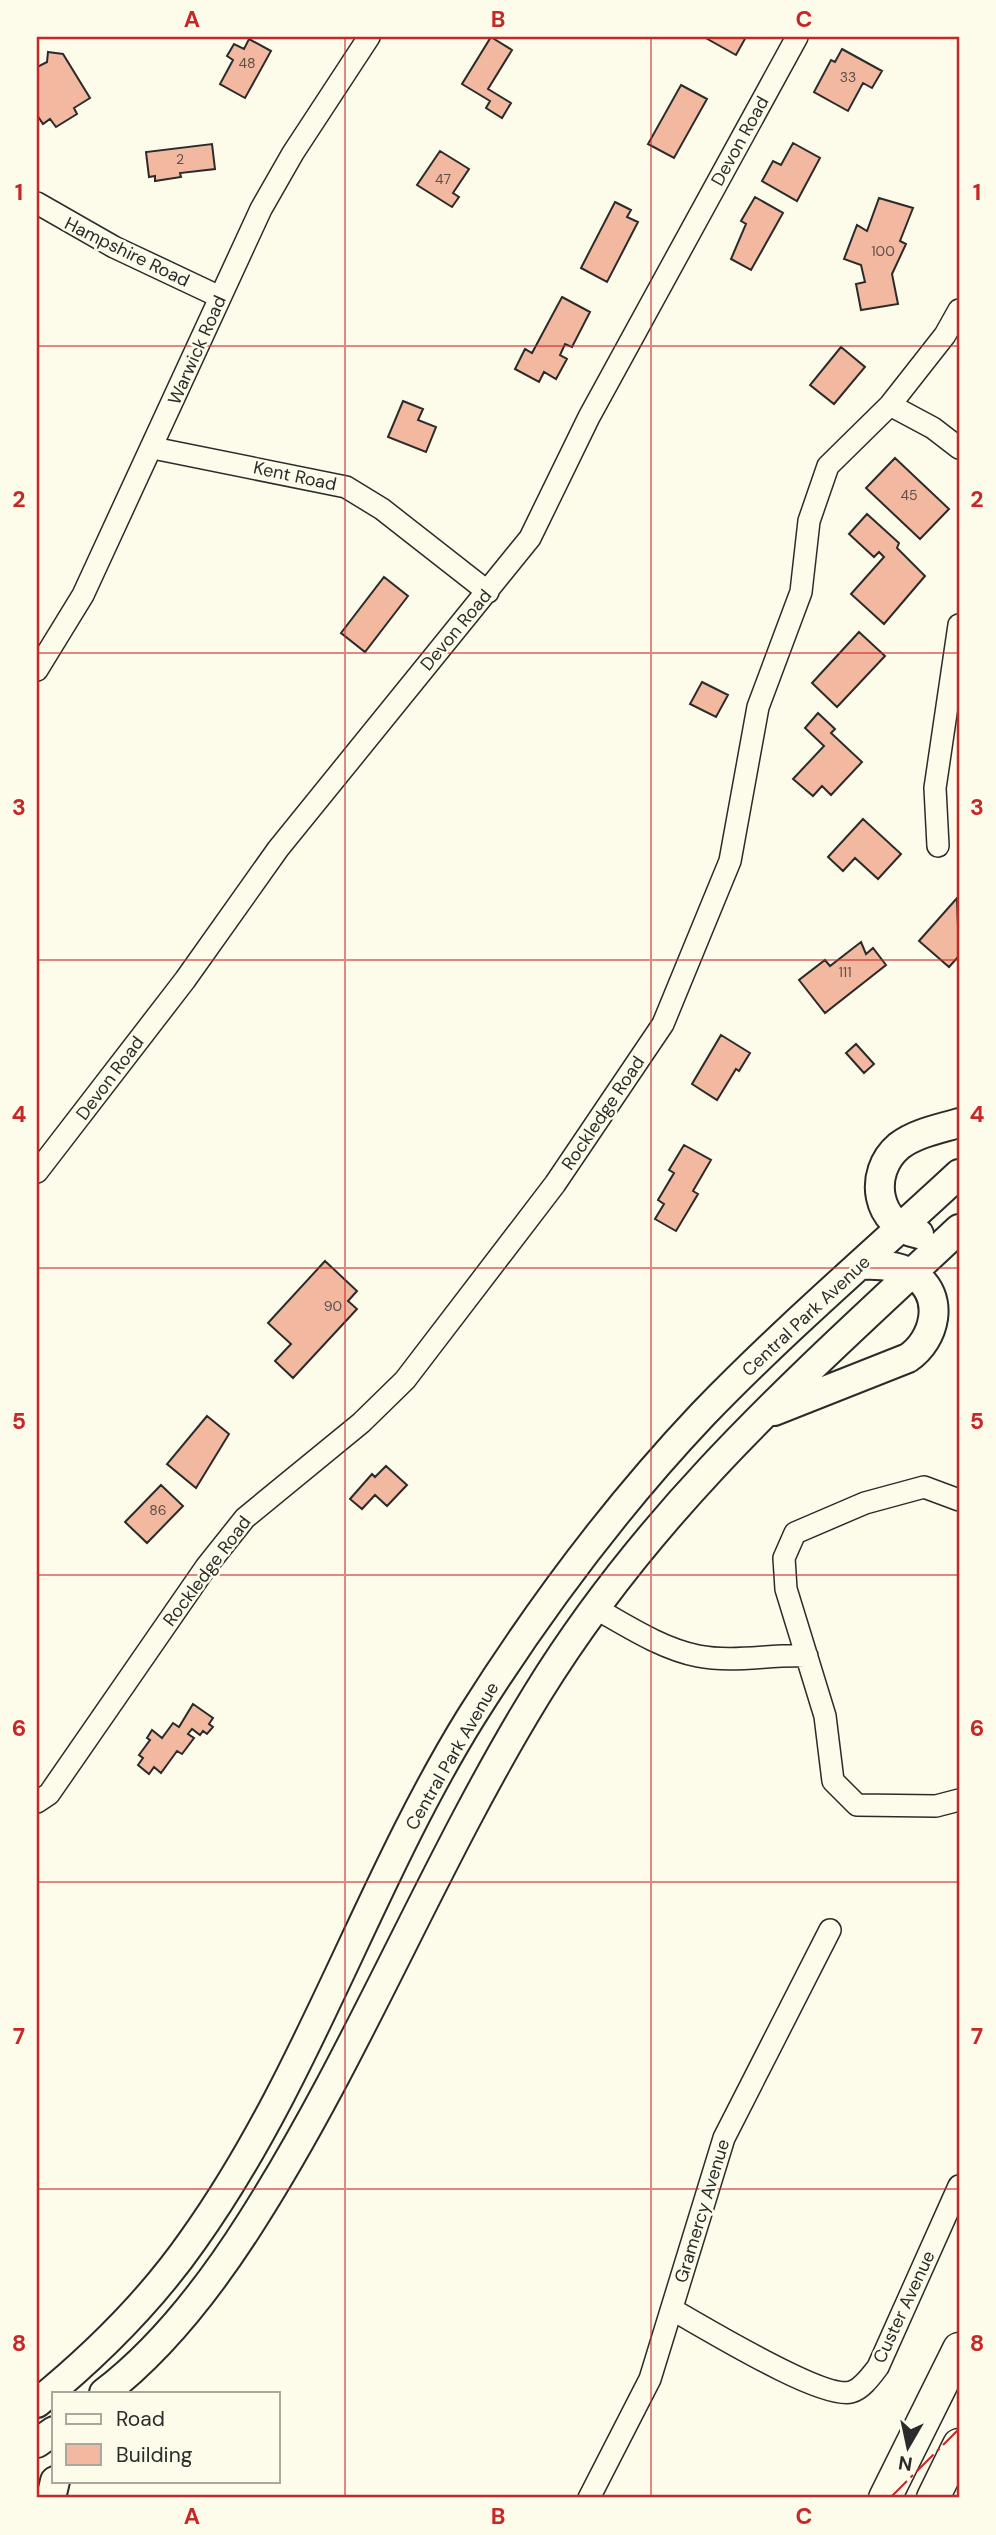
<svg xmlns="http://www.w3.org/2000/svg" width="996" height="2535" font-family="'DM Sans',sans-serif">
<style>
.building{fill:#f2b8a0;stroke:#2b2b2b;stroke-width:2}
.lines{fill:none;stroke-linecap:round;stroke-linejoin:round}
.minor-casing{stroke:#2b2b2b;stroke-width:24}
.major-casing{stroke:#2b2b2b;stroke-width:32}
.highway-casing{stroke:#2b2b2b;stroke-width:35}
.minor{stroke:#fdfbea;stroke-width:21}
.major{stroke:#fdfbea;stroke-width:28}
.highway{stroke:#fdfbea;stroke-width:32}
.power{stroke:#c62828;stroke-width:2;stroke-dasharray:24 5 3.5 5;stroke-linecap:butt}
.grid{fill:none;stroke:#c62828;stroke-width:2;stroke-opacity:0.55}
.labels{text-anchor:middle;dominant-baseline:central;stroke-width:5;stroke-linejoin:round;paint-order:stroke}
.number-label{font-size:14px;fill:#5d4e48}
.street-label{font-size:18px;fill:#2b2b2b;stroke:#fdfbea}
.neatline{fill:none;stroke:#c62828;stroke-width:2.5}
.grid-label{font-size:23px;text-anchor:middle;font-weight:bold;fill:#c62828}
</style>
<rect width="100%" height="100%" fill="#fdfbea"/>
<!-- building -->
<path class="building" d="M 491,37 L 512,50 L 488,89 L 511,103 L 502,118 L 486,108 L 490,101 L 462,84 Z
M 704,37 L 746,37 L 736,55 Z
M 249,39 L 271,51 L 245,98 L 220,84 L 233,60 L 227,56 L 234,44 L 244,49 Z
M 842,49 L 882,71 L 872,88 L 863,83 L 848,111 L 814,92 L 831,60 L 835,62 Z
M 48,52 L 63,54 L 90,98 L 74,108 L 77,114 L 56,127 L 50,119 L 43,124 L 37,115 L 37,67 L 47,62 Z
M 681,85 L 707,99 L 674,158 L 648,144 Z
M 793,143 L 820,158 L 797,201 L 762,181 L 773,161 L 781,165 Z
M 212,144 L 215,169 L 180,173 L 181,177 L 155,181 L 155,176 L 149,177 L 146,152 Z
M 440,151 L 469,169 L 453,193 L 459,197 L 452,207 L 417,185 Z
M 755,197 L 783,213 L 751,270 L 731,259 L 746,224 L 741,221 Z
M 879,198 L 913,208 L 900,241 L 906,244 L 892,274 L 898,304 L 861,310 L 856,284 L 865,282 L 861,265 L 844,259 L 857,225 L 867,231 Z
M 615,202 L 631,210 L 627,217 L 638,222 L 607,282 L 581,268 Z
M 562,297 L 590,312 L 572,347 L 565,344 L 560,355 L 567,359 L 556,379 L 544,372 L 539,382 L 515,369 L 525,349 L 532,353 Z
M 841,347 L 865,367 L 834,404 L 810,385 Z
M 403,401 L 423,409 L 418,420 L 436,427 L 426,452 L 388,437 Z
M 895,458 L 949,509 L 920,539 L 866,488 Z
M 867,514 L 899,543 L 897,548 L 925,576 L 884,624 L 851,594 L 884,557 L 879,552 L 874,557 L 849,534 Z
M 384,577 L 408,596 L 365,652 L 341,633 Z
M 859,632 L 885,656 L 837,707 L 812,683 Z
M 702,682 L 728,695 L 716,717 L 690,704 Z
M 818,713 L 835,729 L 831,733 L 862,762 L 831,795 L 822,786 L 813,796 L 793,779 L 824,746 L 805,728 Z
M 863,819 L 901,854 L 878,879 L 855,858 L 843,871 L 828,857 Z
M 957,898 L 959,956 L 949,967 L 919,941 Z
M 861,942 L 866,954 L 873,948 L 886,965 L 825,1013 L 799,980 L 825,960 L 830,966 Z
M 721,1035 L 750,1053 L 739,1071 L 736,1069 L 717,1100 L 692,1084 Z
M 856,1044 L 874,1064 L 864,1073 L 846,1053 Z
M 684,1145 L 711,1160 L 693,1191 L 698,1194 L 676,1231 L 655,1219 L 664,1204 L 658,1200 L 674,1173 L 669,1170 Z
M 325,1261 L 357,1291 L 348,1301 L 357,1309 L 293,1378 L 275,1361 L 291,1344 L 268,1323 Z
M 207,1416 L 229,1434 L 196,1488 L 167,1464 Z
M 386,1466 L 407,1485 L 387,1506 L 375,1495 L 362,1509 L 350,1499 L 372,1474 L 375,1477 Z
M 161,1485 L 183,1506 L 147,1543 L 125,1522 Z
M 193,1704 L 213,1718 L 209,1724 L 213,1727 L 207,1734 L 203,1731 L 200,1735 L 192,1729 L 188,1734 L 194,1738 L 182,1754 L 177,1751 L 161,1773 L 154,1767 L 149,1774 L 138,1765 L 143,1758 L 139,1755 L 150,1740 L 147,1738 L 152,1730 L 162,1738 L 173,1723 L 179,1727 Z"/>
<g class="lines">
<defs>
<path id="minor" d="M 37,203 L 114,247 L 220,297
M 890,405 L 933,428 L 959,448
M 153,448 L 346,487 L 382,509 L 488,592
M 37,670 L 83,595 L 261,209 L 293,153 L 369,37
M 938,846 L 935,788 L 959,625
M 37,1172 L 185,980 L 278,849 L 530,538 L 589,417 L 797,37
M 959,1500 L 924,1487 L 865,1503 L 795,1533 L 784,1558 L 786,1589 L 825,1716 L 833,1781 L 857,1805 L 936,1806 L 959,1800
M 595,1608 C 627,1626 662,1649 698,1656 C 734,1663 771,1654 807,1656
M 37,1802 L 49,1794 L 206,1567 L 245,1518 L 361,1423 L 405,1380 L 555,1184 L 663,1024 L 730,861 L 758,707 L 801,592 L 809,521 L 828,466 L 890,405 L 945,335 L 959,310
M 673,2310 C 704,2327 822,2400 851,2392 C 862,2389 871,2376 878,2367 L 959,2186
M 589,2498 L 650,2379 L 724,2138 L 830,1930"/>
<path id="major" d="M 919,1234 C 876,1226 867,1173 899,1146 C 916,1133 939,1129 959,1123
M 774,1411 L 908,1358 C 935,1340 946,1296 914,1275 C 898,1265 878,1264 860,1265
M 104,2393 C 163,2348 211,2285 251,2222 C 359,2053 432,1865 537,1694 C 652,1507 801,1377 959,1229
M 37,2403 C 96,2355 149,2303 193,2240 C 308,2079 367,1885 471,1717 C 539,1609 615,1507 703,1414 C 784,1330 874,1253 959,1174
M 37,2443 L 54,2431
M 51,2498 L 55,2481"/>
<path id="highway" d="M 885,2498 L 959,2349
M 933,2498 L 959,2445"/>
</defs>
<!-- minor casing -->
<use href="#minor" class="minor-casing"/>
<!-- major casing -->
<use href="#major" class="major-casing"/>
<!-- highway casing -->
<use href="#highway" class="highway-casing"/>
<!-- minor -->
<use href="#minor" class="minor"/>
<!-- major -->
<use href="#major" class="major"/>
<!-- highway -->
<use href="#highway" class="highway"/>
<!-- power -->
<path class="power" d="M 890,2498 L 959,2429"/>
</g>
<!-- grid -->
<path class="grid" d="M 345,37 L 345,2498M 651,37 L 651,2498M 37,346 L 959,346M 37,653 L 959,653M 37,960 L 959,960M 37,1268 L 959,1268M 37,1575 L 959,1575M 37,1882 L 959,1882M 37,2189 L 959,2189"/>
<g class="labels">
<!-- number labels -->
<g class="number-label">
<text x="247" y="63">48</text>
<text x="848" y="77">33</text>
<text x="180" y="159">2</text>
<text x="443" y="179">47</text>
<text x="883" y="251">100</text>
<text x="909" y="495">45</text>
<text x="845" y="972">111</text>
<text x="333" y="1306">90</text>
<text x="158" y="1510">86</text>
</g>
<!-- street labels -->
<g class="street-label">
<text transform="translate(740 141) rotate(-61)">Devon Road</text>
<text transform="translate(127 252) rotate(26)">Hampshire Road</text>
<text transform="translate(197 350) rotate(-66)">Warwick Road</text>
<text transform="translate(295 476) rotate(12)">Kent Road</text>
<text transform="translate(456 630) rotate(-50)">Devon Road</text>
<text transform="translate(110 1078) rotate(-53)">Devon Road</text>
<text transform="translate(603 1113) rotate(-56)">Rockledge Road</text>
<text transform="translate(806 1316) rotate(-43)">Central Park Avenue</text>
<text transform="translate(207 1571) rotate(-53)">Rockledge Road</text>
<text transform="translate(452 1756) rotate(-60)">Central Park Avenue</text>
<text transform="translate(702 2211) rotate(-73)">Gramercy Avenue</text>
<text transform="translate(904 2307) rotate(-65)">Custer Avenue</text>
</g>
</g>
<!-- border -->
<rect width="996" height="2535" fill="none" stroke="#fdfbea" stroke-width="77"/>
<!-- legend -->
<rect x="52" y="2392" width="228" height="91" fill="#fdfbea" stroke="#a9a89e" stroke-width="2"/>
<rect x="66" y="2414" width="35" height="10" fill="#fdfbea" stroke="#a9a89e" stroke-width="2"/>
<text x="116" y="2426" font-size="21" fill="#2b2b2b">Road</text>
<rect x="66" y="2444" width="35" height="21" fill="#f2b8a0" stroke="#a9a89e" stroke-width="2"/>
<text x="116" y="2462" font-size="21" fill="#2b2b2b">Building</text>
<!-- north arrow -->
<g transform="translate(908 2447) rotate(189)" stroke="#fdfbea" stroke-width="5" paint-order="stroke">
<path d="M0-5L12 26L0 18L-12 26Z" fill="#2b2b2b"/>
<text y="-10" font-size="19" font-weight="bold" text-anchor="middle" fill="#2b2b2b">N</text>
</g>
<rect x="38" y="38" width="920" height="2458" class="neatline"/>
<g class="grid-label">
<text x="192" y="27">A</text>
<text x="498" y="27">B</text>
<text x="804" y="27">C</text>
<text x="19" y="200">1</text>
<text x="977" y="200">1</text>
<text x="19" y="507">2</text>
<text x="977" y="507">2</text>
<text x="19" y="815">3</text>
<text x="977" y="815">3</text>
<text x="19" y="1122">4</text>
<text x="977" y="1122">4</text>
<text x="19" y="1429">5</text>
<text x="977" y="1429">5</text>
<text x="19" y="1736">6</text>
<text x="977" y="1736">6</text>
<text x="19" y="2044">7</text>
<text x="977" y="2044">7</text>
<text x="19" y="2351">8</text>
<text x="977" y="2351">8</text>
<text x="192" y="2524">A</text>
<text x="498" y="2524">B</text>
<text x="804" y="2524">C</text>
</g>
</svg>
